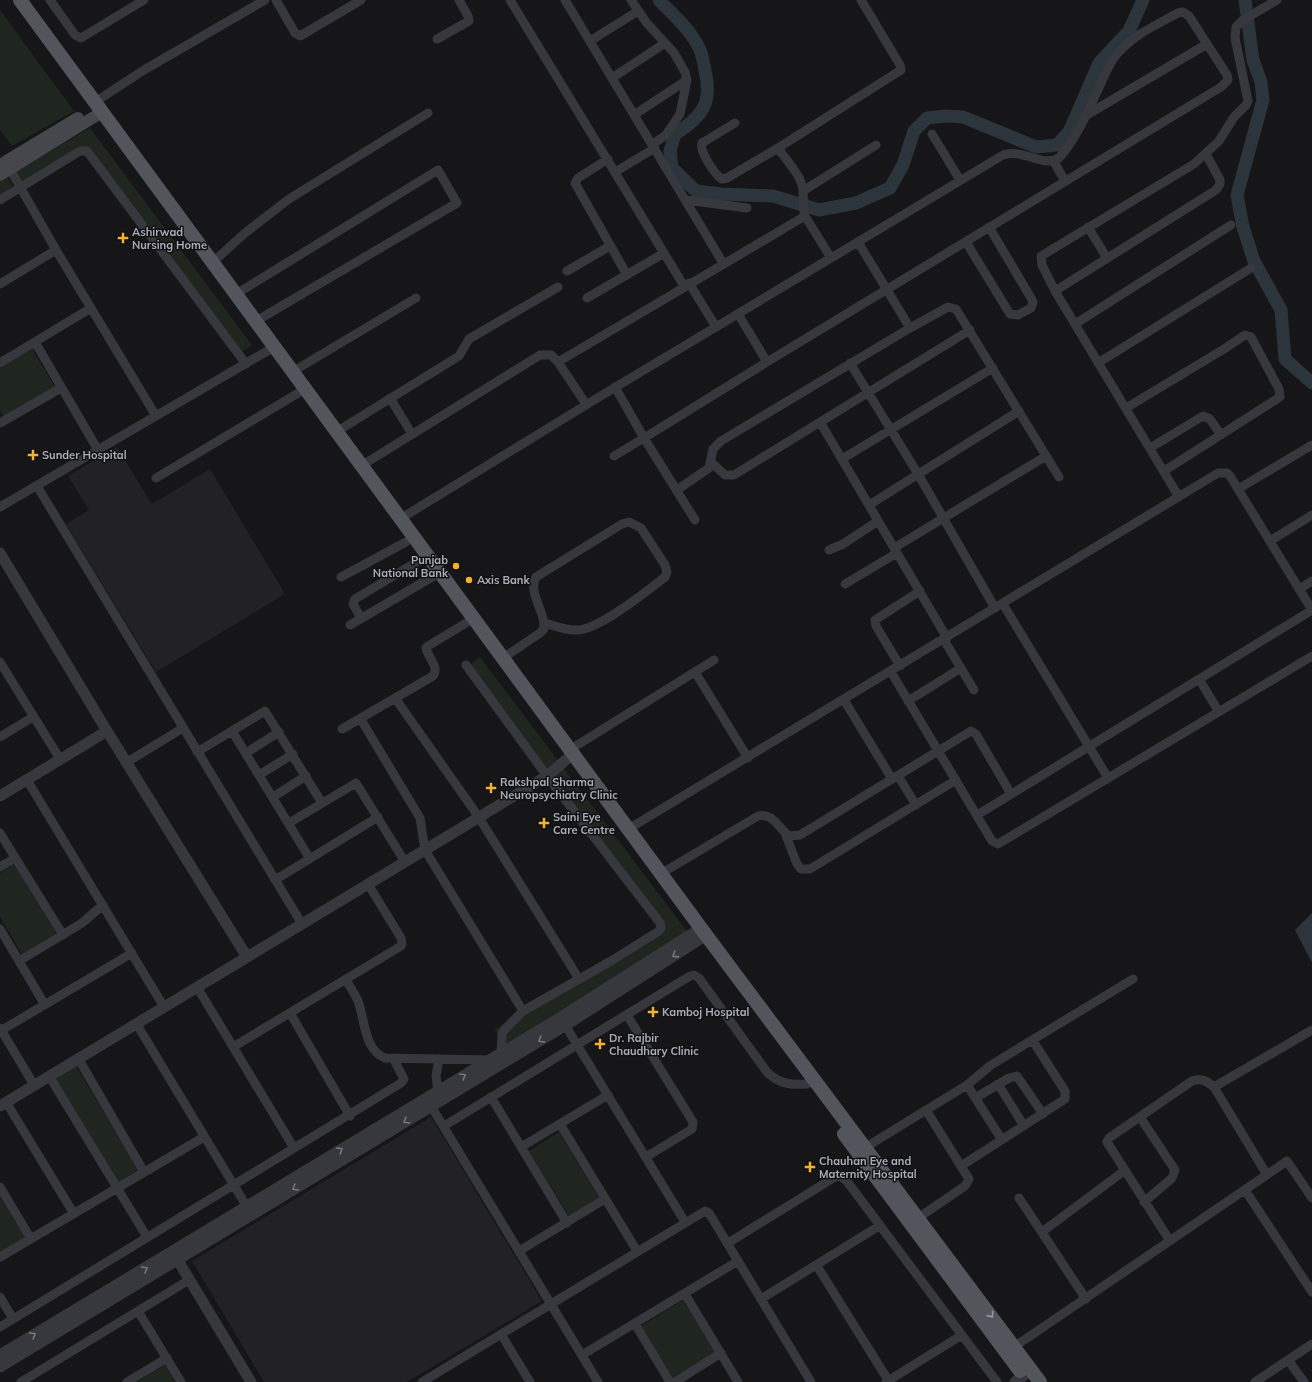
<svg xmlns="http://www.w3.org/2000/svg" width="1312" height="1382" font-family="Mulish,sans-serif">
<style>
.built{fill:#222225}
.green{fill:#1e261f}
.water{fill:#2c353c}
.lines{fill:none;stroke-linecap:round;stroke-linejoin:round}
.river{stroke:#2c353c;stroke-width:13}
.minor{stroke:#37383d;stroke-width:9}
.tertiary{stroke:#37383d;stroke-width:11}
.secondary{stroke:#45474d;stroke-width:12}
.primary{stroke:#53555c;stroke-width:14}
.oneway{stroke:#757881}
.oneway2{stroke:#979ba6}
.poi-dot{fill:#f2b134;stroke:#111113;stroke-width:1.5}
.labels{text-anchor:middle;dominant-baseline:central;stroke-width:3;stroke-linejoin:round;paint-order:stroke}
.poi-label{font-size:11px;font-weight:bold;fill:#a8adb8;stroke:#111113;text-anchor:start}
</style>
<rect width="100%" height="100%" fill="#161618"/>
<!-- built -->
<path class="built" d="M 117,447 L 152,504 L 210,469 L 285,594 L 156,672 L 66,524 L 89,510 L 68,476 Z
M 431,1117 L 542,1301 L 407,1382 L 264,1382 L 192,1261 Z"/>
<!-- green -->
<path class="green" d="M 0,10 L 74,111 L 12,146 L 0,130 Z
M 90,128 L 252,345 L 236,356 L 83,147 L 20,184 L 13,173 Z
M 7,177 L 14,188 L 0,196 L 0,181 Z
M 32,349 L 55,387 L 4,417 L 0,411 L 0,368 Z
M 480,657 L 689,934 L 502,1046 L 495,1029 L 666,929 L 470,665 Z
M 14,864 L 56,933 L 22,954 L 0,917 L 0,873 Z
M 76,1066 L 138,1170 L 117,1183 L 55,1079 Z
M 559,1132 L 599,1198 L 569,1216 L 529,1151 Z
M 0,1197 L 25,1238 L 0,1253 Z
M 683,1300 L 715,1352 L 673,1378 L 641,1326 Z
M 165,1365 L 175,1382 L 137,1382 Z"/>
<!-- water -->
<path class="water" d="M 1312,913 L 1312,963 L 1295,930 Z"/>
<g class="lines">
<!-- river -->
<path class="river" d="M 659,0 C 673,15 692,31 700,50 C 703,57 704,64 705,71 C 713,103 702,117 675,134 L 670,151 L 672,168 L 696,191 L 721,194 L 773,196 L 819,210 L 856,203 L 890,188 L 903,165 L 914,131 L 927,118 L 945,116 L 963,117 L 1036,147 L 1057,145 L 1069,132 L 1099,63 L 1129,31 L 1143,0
M 1245,0 L 1253,60 L 1261,82 L 1263,100 L 1237,195 L 1243,227 L 1254,261 L 1281,310 L 1285,359 L 1312,383"/>
<!-- minor -->
<path class="minor" d="M 50,0 L 75,35 L 81,38 L 144,0
M 276,0 L 295,33 L 300,36 L 361,0
M 510,0 L 684,286
M 565,0 L 723,263
M 631,0 L 646,22 L 674,53 L 685,72 L 687,80 L 680,114 L 666,135 L 653,144
M 437,39 L 469,21 L 468,16 L 459,0
M 590,41 L 638,11
M 612,78 L 665,43
M 95,102 L 144,70 L 265,0
M 634,115 L 687,80
M 1085,116 L 1207,44
M 735,123 L 702,143 C 699,151 715,175 722,179 L 727,178 L 778,148 C 787,161 801,175 803,190 C 804,199 802,207 805,216 L 831,258
M 932,134 L 960,180
M 778,148 L 901,70 L 900,65 L 861,0
M 608,159 L 578,178 L 575,183 L 627,275
M 1054,162 L 1065,181
M 7,164 L 56,250 L 156,416
M 615,172 L 655,148
M 803,191 L 876,145
M 0,200 L 80,151 L 87,151 L 246,364
M 686,200 L 747,208
M 1088,227 L 1107,258
M 966,242 L 1010,314 L 1018,315 L 1031,308 L 1033,302 L 1031,298 L 989,227
M 213,262 L 245,233 L 289,199 L 428,113
M 567,271 L 610,246
M 689,283 L 716,327
M 0,284 L 56,250
M 1055,291 L 1216,190 L 1220,184 L 1220,180 L 1206,154
M 236,294 L 438,170 L 457,203 L 256,321
M 587,298 L 664,253
M 738,314 L 767,362
M 1075,324 L 1231,225
M 910,328 L 948,307 L 956,309 L 1059,477
M 35,342 L 98,450
M 0,363 L 91,308
M 850,363 L 918,474 L 995,608
M 1098,363 L 1251,268
M 292,372 L 416,298
M 390,398 L 412,434
M 586,404 L 558,362 L 805,216
M 1126,408 L 1224,349 L 1245,335 L 1251,337 L 1279,389 L 1280,397 L 1164,471
M 820,422 L 947,638
M 0,423 L 61,388
M 336,432 L 459,356 L 469,339 L 558,287
M 1150,448 L 1203,416 L 1210,419 L 1221,435
M 614,456 L 644,438 L 695,520
M 842,459 L 993,368
M 711,462 L 725,475 L 734,475 L 970,330
M 361,466 L 540,355 L 551,355 L 558,362
M 156,478 L 305,389
M 37,486 L 302,924
M 1238,489 L 1312,445
M 677,490 L 709,468 L 713,449 L 721,441 L 910,328 L 858,242
M 1179,497 L 1055,291 L 1042,265 L 1041,256 L 1194,164 L 1219,141 L 1234,117 L 1246,105 L 1248,101 L 1235,38 L 1236,27 L 1243,20 L 1277,0
M 869,505 L 1019,411
M 0,507 L 274,347
M 400,519 L 599,397 L 1003,155 C 1023,148 1042,168 1059,158 C 1075,140 1087,114 1097,92 C 1103,79 1108,65 1117,54 C 1133,35 1156,25 1178,13 L 1183,12 L 1189,16 L 1227,75 L 1228,80 L 1221,87 L 767,362 L 644,438 L 615,387
M 1270,541 L 1312,515
M 894,548 L 1046,456
M 829,550 L 843,544 L 878,521
M 341,577 L 406,542
M 845,584 L 897,553
M 1299,589 L 1312,581
M 1003,604 L 1108,778
M 361,618 L 353,604 L 355,599 L 420,560
M 350,625 L 432,577
M 944,640 L 974,690
M 503,658 L 540,633 L 544,629 C 546,612 527,592 536,577 L 622,524 L 629,522 L 641,528 L 665,565 L 667,572 L 665,577 C 647,591 600,629 578,630 C 566,631 555,626 545,623
M 0,662 L 60,759
M 466,665 L 547,776 L 660,923 L 661,928 L 659,931 L 611,961 L 523,1011 L 505,1029 L 502,1034 L 501,1052
M 900,666 L 876,626 L 875,620 L 920,591
M 695,672 L 748,758
M 891,672 L 992,841 L 998,844 L 1312,656
M 1199,679 L 1219,712
M 395,698 L 478,816 L 579,979
M 844,700 L 892,779
M 908,701 L 961,668
M 360,718 L 420,818 L 425,850 L 523,1011
M 342,729 L 433,676 C 440,667 428,658 426,648 L 428,646 L 466,623
M 232,731 L 310,859
M 0,737 L 33,717
M 571,749 L 714,660
M 197,752 L 265,711 L 322,803
M 246,753 L 279,732
M 127,762 L 183,728
M 259,775 L 293,754
M 898,776 L 916,805
M 27,780 L 164,1007
M 273,797 L 306,776
M 977,815 L 1312,610
M 289,823 L 356,783 L 405,862
M 630,828 L 1218,473 L 1227,473 L 1230,476 L 1312,610
M 0,833 L 63,935
M 785,833 L 797,864 L 801,869 L 810,869 L 956,780
M 0,867 L 15,858
M 662,873 L 758,816 C 773,812 779,829 789,836 L 800,835 L 971,731 L 976,734 L 1011,794
M 275,880 L 378,817
M 0,929 L 45,1005
M 19,961 L 82,923 L 103,905
M 346,980 C 350,987 355,994 358,1001 C 365,1020 364,1050 385,1058 L 489,1060
M 197,987 L 294,1148
M 290,1013 L 350,1116
M 627,1015 L 693,1122 L 692,1129 L 646,1157
M 562,1020 L 685,1222
M 136,1023 L 250,1212
M 0,1028 L 34,1085
M 2,1030 L 132,953
M 233,1047 L 401,946 L 402,944 L 401,938 L 368,884
M 78,1058 L 144,1172
M 49,1076 L 147,1237
M 998,1084 L 1024,1126
M 967,1085 L 1002,1140
M 1214,1087 L 1312,1030
M 438,1091 L 436,1076 L 439,1059
M 491,1097 L 567,1223
M 975,1098 L 1009,1078 L 1017,1076 L 1043,1114
M 428,1101 L 598,1382
M 6,1102 L 74,1214
M 1140,1117 L 1175,1170 L 1172,1178 L 1144,1202
M 560,1124 L 637,1251
M 444,1126 L 690,976 L 694,975 L 699,978 L 767,1072 C 779,1084 790,1085 807,1084
M 521,1147 L 608,1095
M 866,1147 L 967,1085 L 991,1065 L 1133,979
M 961,1166 L 1065,1099 L 1065,1091 L 1033,1041
M 0,1187 L 31,1239
M 1245,1190 L 1312,1292
M 1019,1198 L 1086,1299
M 918,1218 L 965,1186 L 969,1179 L 926,1110
M 1042,1232 L 1124,1171
M 1170,1241 L 1107,1142 L 1109,1138 L 1192,1081 C 1202,1078 1207,1081 1214,1087 L 1267,1175
M 728,1243 L 835,1177 L 839,1176 L 846,1180 L 997,1382
M 519,1251 L 605,1199
M 0,1257 L 204,1137
M 817,1266 L 888,1380
M 685,1294 L 738,1382
M 0,1297 L 13,1319
M 761,1299 L 879,1226
M 138,1311 L 181,1382
M 635,1324 L 670,1382
M 0,1327 L 401,1083 L 404,1079 L 393,1058
M 501,1334 L 530,1382
M 1011,1349 L 1287,1161 L 1312,1198
M 582,1355 L 738,1261
M 1288,1360 L 1304,1382
M 21,1382 L 189,1280
M 127,1382 L 167,1358
M 422,1382 L 705,1211 L 709,1213 L 811,1382
M 675,1382 L 721,1353
M 886,1382 L 962,1335
M 1255,1382 L 1312,1344"/>
<!-- tertiary -->
<path class="tertiary" d="M 0,553 L 107,731 L 247,957
M 0,796 L 107,731
M 0,1106 L 453,833 L 547,776 L 574,753
M 174,1254 L 251,1382
M 0,1355 L 561,1017 L 695,932 L 703,931 L 700,939 L 566,1025 L 0,1367
M 1015,1382 L 1031,1370"/>
<!-- secondary -->
<path class="secondary" d="M 0,165 L 78,118
M 0,175 L 102,112"/>
<!-- primary -->
<path class="primary" d="M 20,0 L 703,931 L 1040,1382
M 844,1134 L 1020,1371"/>
</g>
<!-- one-way arrows -->
<defs><path id="oneway-chevron" d="M-2-3.5L2.5 0L-2 3.5" fill="none" stroke-width="1.6" stroke-linecap="round" stroke-linejoin="round"/></defs>
<g class="oneway">
<use href="#oneway-chevron" transform="translate(675 955) rotate(147)"/>
<use href="#oneway-chevron" transform="translate(541 1040) rotate(149)"/>
<use href="#oneway-chevron" transform="translate(463 1076) rotate(-31)"/>
<use href="#oneway-chevron" transform="translate(406 1121) rotate(149)"/>
<use href="#oneway-chevron" transform="translate(340 1150) rotate(-31)"/>
<use href="#oneway-chevron" transform="translate(295 1188) rotate(149)"/>
<use href="#oneway-chevron" transform="translate(145 1269) rotate(-31)"/>
<use href="#oneway-chevron" transform="translate(33 1335) rotate(-31)"/>
</g>
<use class="oneway2" href="#oneway-chevron" transform="translate(991 1315) rotate(53)"/>
<!-- markers -->
<g class="poi-dot">
<path d="M121 232h4v4h4v4h-4v4h-4v-4h-4v-4h4z"/>
<path d="M31 449h4v4h4v4h-4v4h-4v-4h-4v-4h4z"/>
<circle cx="456" cy="566" r="4"/>
<circle cx="469" cy="580" r="4"/>
<path d="M489 782h4v4h4v4h-4v4h-4v-4h-4v-4h4z"/>
<path d="M542 817h4v4h4v4h-4v4h-4v-4h-4v-4h4z"/>
<path d="M651 1006h4v4h4v4h-4v4h-4v-4h-4v-4h4z"/>
<path d="M598 1038h4v4h4v4h-4v4h-4v-4h-4v-4h4z"/>
<path d="M808 1161h4v4h4v4h-4v4h-4v-4h-4v-4h4z"/>
</g>
<g class="labels">
<!-- poi labels -->
<g class="poi-label">
<text x="132" y="232">Ashirwad<tspan x="132" dy="13">Nursing Home</tspan></text>
<text x="42" y="455">Sunder Hospital</text>
<text x="448" y="560" text-anchor="end">Punjab<tspan x="448" dy="13">National Bank</tspan></text>
<text x="477" y="580">Axis Bank</text>
<text x="500" y="782">Rakshpal Sharma<tspan x="500" dy="13">Neuropsychiatry Clinic</tspan></text>
<text x="553" y="817">Saini Eye<tspan x="553" dy="13">Care Centre</tspan></text>
<text x="662" y="1012">Kamboj Hospital</text>
<text x="609" y="1038">Dr. Rajbir<tspan x="609" dy="13">Chaudhary Clinic</tspan></text>
<text x="819" y="1161">Chauhan Eye and<tspan x="819" dy="13">Maternity Hospital</tspan></text>
</g>
</g>
</svg>
